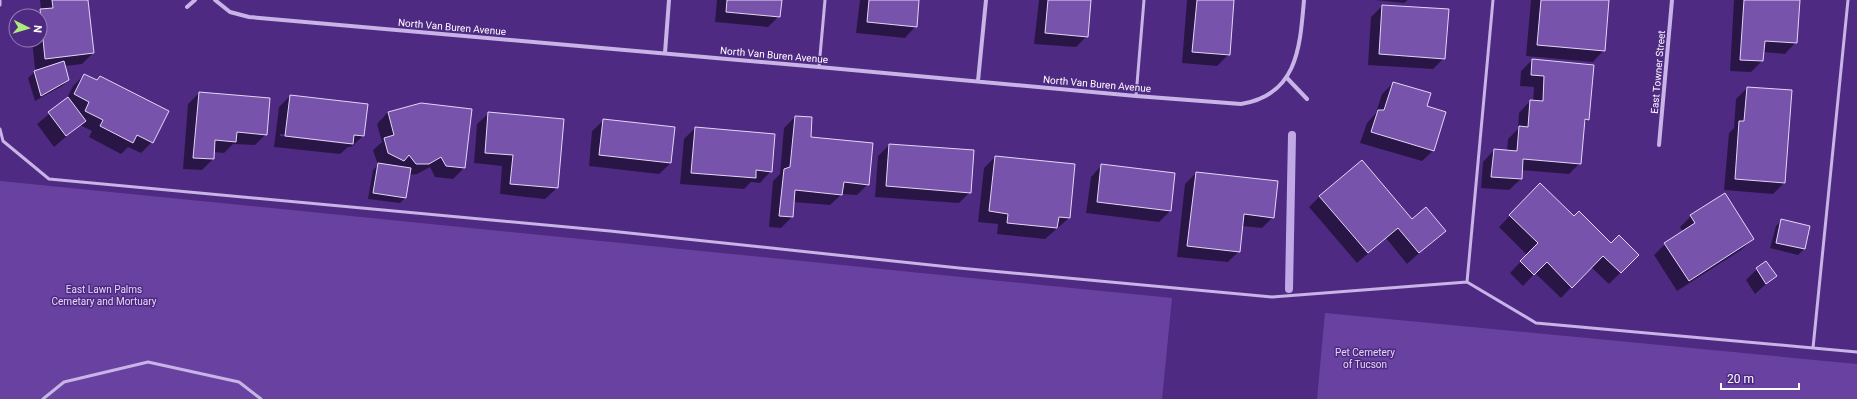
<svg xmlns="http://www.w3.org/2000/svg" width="1857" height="399" font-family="Roboto,sans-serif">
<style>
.green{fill:#6942a1}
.shadow{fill:#0007;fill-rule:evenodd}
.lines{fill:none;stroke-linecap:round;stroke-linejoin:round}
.stream{stroke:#c1a9e6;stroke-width:8}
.building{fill:#7753ab;stroke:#e3d7f5}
.lane{stroke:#c8b4e6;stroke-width:3}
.street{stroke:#c8b4e6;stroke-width:4}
.labels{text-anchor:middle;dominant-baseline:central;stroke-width:3;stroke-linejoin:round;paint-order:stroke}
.street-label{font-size:10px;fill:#fff;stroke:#4f2a83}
.park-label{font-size:10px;fill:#e3d7f5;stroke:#4f2a83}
</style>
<rect width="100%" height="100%" fill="#4f2a83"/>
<!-- green -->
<path class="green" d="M 0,181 L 1172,298 L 1162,399 L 0,399 Z
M 1325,313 L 1857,364 L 1857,399 L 1317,399 Z"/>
<!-- shadow -->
<path class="shadow" d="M 40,0 L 87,0 L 93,53 L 82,64 L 65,66 L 68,80 L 62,86 L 35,101 L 28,78 L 34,72 L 42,70 L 35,69 L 32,40 L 40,40 L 40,16 L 35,16 L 41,9 Z
M 717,0 L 781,0 L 779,16 L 768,27 L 715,22 Z
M 860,0 L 918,0 L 916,26 L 905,38 L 856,33 Z
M 1039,0 L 1090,0 L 1087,36 L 1076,47 L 1034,44 Z
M 1187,0 L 1233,0 L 1229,54 L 1217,66 L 1182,63 Z
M 1375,0 L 1408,0 L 1404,3 Z
M 1531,0 L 1608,0 L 1604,50 L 1593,62 L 1526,56 Z
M 1734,0 L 1799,0 L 1796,42 L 1785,54 L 1763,52 L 1762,61 L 1751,72 L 1730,71 Z
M 1382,6 L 1444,58 L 1433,69 L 1368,65 L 1371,17 Z
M 1532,60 L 1588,119 L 1584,124 L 1580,163 L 1569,174 L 1521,170 L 1521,179 L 1509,190 L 1481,188 L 1483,162 L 1494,150 L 1507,151 L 1508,139 L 1518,129 L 1519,113 L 1530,101 L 1533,102 L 1534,87 L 1520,86 L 1521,71 Z
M 84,75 L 96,81 L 152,142 L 141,153 L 128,147 L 121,154 L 89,137 L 92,131 L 80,125 L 54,147 L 37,124 L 66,100 L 73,86 Z
M 1393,83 L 1426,107 L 1434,150 L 1422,161 L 1360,143 L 1367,123 L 1376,113 L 1382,94 Z
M 1747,88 L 1784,183 L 1773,194 L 1724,190 L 1729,133 L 1734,128 L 1736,99 Z
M 199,93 L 269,99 L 266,134 L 255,145 L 233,144 L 224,153 L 213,152 L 213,159 L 202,170 L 183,169 L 188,104 Z
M 290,96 L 367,104 L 363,136 L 351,147 L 348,147 L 340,154 L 274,147 L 279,107 ZM 280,134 L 348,142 L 346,144 L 280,136 Z
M 421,104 L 464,168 L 453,179 L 435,177 L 430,167 L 417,174 L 409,175 L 406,197 L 400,203 L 368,199 L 373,170 L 378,165 L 373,150 L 382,142 L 377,124 L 388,112 Z
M 489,113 L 557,188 L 545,199 L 500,194 L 502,166 L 474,163 L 477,124 Z
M 795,117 L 809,138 L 868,184 L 857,195 L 842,194 L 830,205 L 793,202 L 792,217 L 781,228 L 769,227 L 773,181 L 780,174 L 784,128 Z
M 604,120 L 671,163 L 659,174 L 589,166 L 592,131 Z
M 695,128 L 771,171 L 760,183 L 751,182 L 744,189 L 680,184 L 684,139 Z
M 889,145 L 970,192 L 959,203 L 875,197 L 878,156 Z
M 995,157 L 1069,218 L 1045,239 L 997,234 L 998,224 L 978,222 L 984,168 Z
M 1102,165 L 1170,211 L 1159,222 L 1086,213 L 1091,177 Z
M 1196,173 L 1273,217 L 1262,228 L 1242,226 L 1239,251 L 1228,262 L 1177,257 L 1185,184 Z
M 1540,184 L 1574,217 L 1611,244 L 1638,255 L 1609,284 L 1591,267 L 1561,298 L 1535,273 L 1523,286 L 1510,273 L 1527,255 L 1499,227 Z
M 1320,196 L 1412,220 L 1444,231 L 1407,264 L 1386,238 L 1357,263 L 1309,207 Z
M 1691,216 L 1753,239 L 1741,250 L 1677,291 L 1654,255 L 1665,244 L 1683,232 L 1680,227 Z
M 1782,220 L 1804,249 L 1798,255 L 1770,248 L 1776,226 Z
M 1757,269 L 1775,276 L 1755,294 L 1746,280 Z"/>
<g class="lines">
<!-- stream -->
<path class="stream" d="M 1289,289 L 1292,135"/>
</g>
<!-- building -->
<path class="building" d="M 52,0 L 88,0 L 94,53 L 45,59 L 40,9 L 53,8 Z
M 727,0 L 782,0 L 780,17 L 726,12 Z
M 869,0 L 919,0 L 917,27 L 867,22 Z
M 1048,0 L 1091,0 L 1088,37 L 1045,33 Z
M 1197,0 L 1234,0 L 1230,55 L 1192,52 Z
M 1541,0 L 1609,0 L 1605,51 L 1537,45 Z
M 1744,0 L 1800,0 L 1797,43 L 1765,41 L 1763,61 L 1740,60 Z
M 1382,5 L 1449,9 L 1445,59 L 1379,54 Z
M 1532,59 L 1594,65 L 1589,120 L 1585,119 L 1581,164 L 1523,159 L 1522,179 L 1491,177 L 1494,149 L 1517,151 L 1519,126 L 1528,127 L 1530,100 L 1543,101 L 1544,76 L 1531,75 Z
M 64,61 L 69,80 L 41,96 L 34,71 Z
M 84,74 L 97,80 L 100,76 L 169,111 L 153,143 L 137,135 L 133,143 L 100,126 L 103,120 L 85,111 L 89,102 L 74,94 Z
M 1393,82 L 1431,93 L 1427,106 L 1446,112 L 1434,151 L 1371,132 L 1378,110 L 1384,110 Z
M 1747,87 L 1792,90 L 1785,183 L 1735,179 L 1739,121 L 1744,121 Z
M 199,92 L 270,98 L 267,135 L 237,132 L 236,142 L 215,140 L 214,159 L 193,158 Z
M 290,95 L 368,104 L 364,136 L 354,135 L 353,144 L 285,136 Z
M 68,97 L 86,121 L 66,136 L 48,112 Z
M 421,103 L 472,109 L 465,168 L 446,166 L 441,157 L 429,164 L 416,164 L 409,155 L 404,161 L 388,153 L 384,138 L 394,135 L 388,112 Z
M 488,112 L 564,119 L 558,188 L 510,184 L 513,155 L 485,153 Z
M 795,116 L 812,117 L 811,137 L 873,143 L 869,185 L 844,182 L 842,195 L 795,190 L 793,217 L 779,216 L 784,169 L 790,167 Z
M 603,119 L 675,127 L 671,163 L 599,155 Z
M 695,127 L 775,134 L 772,172 L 756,170 L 756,178 L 691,173 Z
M 889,144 L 974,150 L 971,193 L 886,186 Z
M 995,156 L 1075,164 L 1070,218 L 1059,217 L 1057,228 L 1007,223 L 1008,214 L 989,211 Z
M 1362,160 L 1412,219 L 1426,207 L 1446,231 L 1419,253 L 1398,228 L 1368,253 L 1319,196 Z
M 378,163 L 411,168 L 406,198 L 373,193 Z
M 1101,164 L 1175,173 L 1171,211 L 1097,202 Z
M 1196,172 L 1278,181 L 1274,218 L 1244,214 L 1240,252 L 1187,246 Z
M 1540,183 L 1574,216 L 1579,211 L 1611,243 L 1619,235 L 1639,255 L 1621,273 L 1603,256 L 1572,288 L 1547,262 L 1534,275 L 1520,261 L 1538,243 L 1509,215 Z
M 1725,193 L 1754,239 L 1689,281 L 1664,243 L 1695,223 L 1690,215 Z
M 1781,219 L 1810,226 L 1805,249 L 1776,243 Z
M 1766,261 L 1777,276 L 1766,284 L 1756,268 Z"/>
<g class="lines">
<!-- lane -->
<path class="lane" d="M 1493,0 L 1467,282 L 1536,323 L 1813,348
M 1848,0 L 1813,348 L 1857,352
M 0,5 L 0,0
M 819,67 L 825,0
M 1136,96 L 1144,0
M 0,129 L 3,141 L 49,179 L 610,231 L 959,268 L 1272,297 L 1467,282
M 43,399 L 64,382 L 148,362 L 239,382 L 261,399"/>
<!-- street -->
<path class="street" d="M 215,0 L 230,12 L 249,17 L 819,67 L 1136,96 L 1241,104 C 1298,95 1300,46 1304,0
M 187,7 L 195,0
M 665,53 L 669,0
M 1287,78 L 1307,99
M 978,81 L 986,0
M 1659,145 L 1672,0"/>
</g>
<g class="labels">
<!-- street labels -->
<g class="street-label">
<text transform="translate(452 27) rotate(5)">North Van Buren Avenue</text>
<text transform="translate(774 55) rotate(5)">North Van Buren Avenue</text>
<text transform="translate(1658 72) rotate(-85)">East Towner Street</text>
<text transform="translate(1097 84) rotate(5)">North Van Buren Avenue</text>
</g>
<!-- park labels -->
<g class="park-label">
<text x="104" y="289">East Lawn Palms<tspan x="104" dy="12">Cemetary and Mortuary</tspan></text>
<text x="1365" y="352">Pet Cemetery<tspan x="1365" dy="12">of Tucson</tspan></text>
</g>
</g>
<!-- north arrow -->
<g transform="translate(28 28) rotate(95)"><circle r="19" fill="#4f2a83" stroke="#957fb5"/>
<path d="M0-3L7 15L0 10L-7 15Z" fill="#adec7c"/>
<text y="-6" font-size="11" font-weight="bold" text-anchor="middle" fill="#ffffff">N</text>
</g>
<!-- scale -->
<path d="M1721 383v6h78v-6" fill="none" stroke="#ffffff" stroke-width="2"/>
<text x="1727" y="383" font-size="12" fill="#ffffff" stroke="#4f2a83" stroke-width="3" paint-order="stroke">20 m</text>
</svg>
